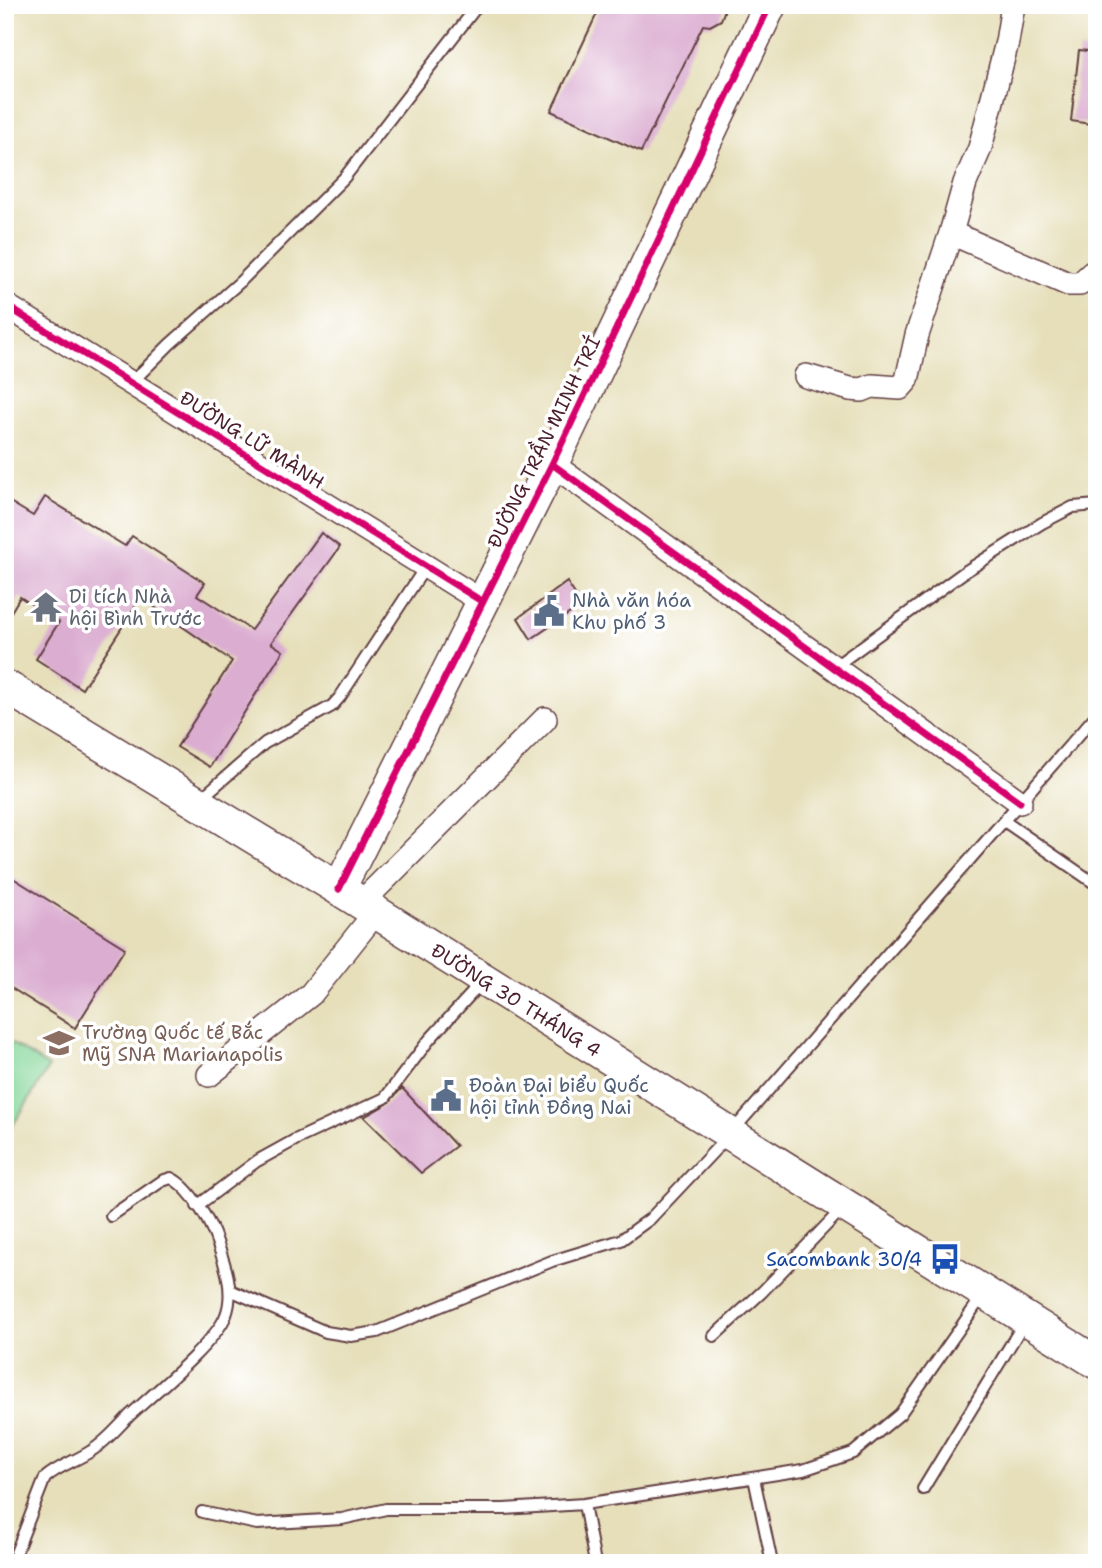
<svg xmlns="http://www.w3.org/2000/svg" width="1102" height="1568" font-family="'Shantell Sans',sans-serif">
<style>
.green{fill:#83d698;stroke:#667a62;stroke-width:2}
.building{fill:#dbaed1}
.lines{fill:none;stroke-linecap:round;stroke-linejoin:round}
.lane-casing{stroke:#613c40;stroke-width:14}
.street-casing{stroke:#613c40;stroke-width:26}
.secondary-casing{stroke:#613c40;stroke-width:35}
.lane{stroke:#fff;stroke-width:10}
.street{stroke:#fff;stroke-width:23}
.secondary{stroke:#fff;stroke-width:32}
.cycleway-casing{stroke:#fff;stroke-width:11}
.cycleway{stroke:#d6006c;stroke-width:7}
.labels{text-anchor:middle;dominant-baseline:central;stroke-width:7;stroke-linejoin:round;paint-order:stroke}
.street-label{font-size:19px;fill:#4a1f2b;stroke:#fff}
.worship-label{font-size:19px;fill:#5b616d;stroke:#fff;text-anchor:start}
.service-label{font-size:19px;fill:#4e5e75;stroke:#fff;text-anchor:start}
.education-label{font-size:19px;fill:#785e54;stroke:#fff;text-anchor:start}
.transit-label{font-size:19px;fill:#164399;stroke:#fff;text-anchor:end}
</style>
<rect width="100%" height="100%" fill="#fff"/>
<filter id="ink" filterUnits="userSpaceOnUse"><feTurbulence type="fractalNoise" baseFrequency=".0143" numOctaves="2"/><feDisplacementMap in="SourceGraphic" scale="14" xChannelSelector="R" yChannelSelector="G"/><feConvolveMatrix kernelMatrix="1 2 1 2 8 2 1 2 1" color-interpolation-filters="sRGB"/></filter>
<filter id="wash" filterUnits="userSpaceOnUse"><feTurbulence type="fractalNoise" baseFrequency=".00686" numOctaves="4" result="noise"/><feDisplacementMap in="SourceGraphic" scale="28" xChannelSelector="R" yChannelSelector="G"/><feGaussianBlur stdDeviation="1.57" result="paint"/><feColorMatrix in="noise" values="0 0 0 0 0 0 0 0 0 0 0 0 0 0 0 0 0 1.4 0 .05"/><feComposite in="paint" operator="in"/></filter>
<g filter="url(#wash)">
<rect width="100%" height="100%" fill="#e6dfba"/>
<!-- green -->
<path class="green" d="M 5,1039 L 49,1067 L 5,1138 Z"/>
<g id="blocks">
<!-- building -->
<path class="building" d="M 601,5 L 724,5 L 724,12 L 721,20 L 710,26 L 703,25 L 641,152 L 551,111 Z
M 1079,50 L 1097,52 L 1097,125 L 1071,121 Z
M 45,497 L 125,546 L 132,536 L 205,583 L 197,595 L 251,630 L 321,533 L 340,547 L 271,643 L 283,651 L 210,767 L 177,747 L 232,661 L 141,598 L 82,689 L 36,659 L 59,622 L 20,597 L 5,622 L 5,499 L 33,516 Z
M 567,582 L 582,605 L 531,639 L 518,618 Z
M 5,873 L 125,948 L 75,1028 L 5,984 Z
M 402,1088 L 456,1146 L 421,1173 L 364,1117 L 387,1104 Z"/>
</g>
</g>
<g filter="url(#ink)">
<use href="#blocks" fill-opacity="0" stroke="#613c40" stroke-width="2"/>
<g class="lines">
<defs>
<path id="lane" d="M 131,383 L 170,344 L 240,282 L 344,178 L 478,5
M 834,667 L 963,573 L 1042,523 L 1073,507 L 1097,505
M 198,801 L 265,743 L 332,706 L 340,697 L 426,566
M 1004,821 L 1097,885
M 197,1206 L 257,1161 L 295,1140 L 385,1098 L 429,1040 L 482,982
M 230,1290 L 326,1332 L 351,1336 L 377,1332 L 552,1261 L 621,1240 L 650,1219 L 730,1134 L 1097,714
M 714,1336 L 762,1292 L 843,1208
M 754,1478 L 772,1563
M 923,1489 L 1025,1321
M 584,1504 L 595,1563
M 202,1512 L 257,1524 L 342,1519 L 386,1509 L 504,1509 L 584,1504 L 803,1470 L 853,1453 L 900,1414 L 983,1295
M 12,1563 L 45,1478 C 58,1466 76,1461 91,1451 C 106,1442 118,1427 130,1415 C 153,1394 217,1341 226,1315 C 235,1291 225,1264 217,1242 C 211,1223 190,1187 171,1178 L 162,1181 L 111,1216"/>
<path id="street" d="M 951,233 L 1068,284 L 1080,284 L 1092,273 L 1097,273
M 5,305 L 483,602
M 806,376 L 850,389 L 862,390 L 872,386 L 900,388 L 907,380 L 917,335 L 951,233 L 965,183 L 980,148 L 1007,42 L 1013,5
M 552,464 L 1020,802
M 361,903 L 545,719
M 209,1075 L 311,994 L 376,912"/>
<g id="secondary">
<path id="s1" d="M 5,686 L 339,889 L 1097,1363"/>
<path d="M 339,889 L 552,464 L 770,5"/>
</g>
</defs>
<!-- lane casing -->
<use href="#lane" class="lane-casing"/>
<!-- street casing -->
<use href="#street" class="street-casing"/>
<!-- secondary casing -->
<use href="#secondary" class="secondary-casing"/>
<!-- lane -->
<use href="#lane" class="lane"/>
<!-- street -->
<use href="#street" class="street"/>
<!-- secondary -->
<use href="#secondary" class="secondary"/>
<defs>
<path id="cycleway" d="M 5,305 L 483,602
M 552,464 L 1020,802
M 339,889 L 552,464 L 770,5"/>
</defs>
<!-- cycleway casing -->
<use href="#cycleway" class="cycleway-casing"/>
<!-- cycleway -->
<use href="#cycleway" class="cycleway"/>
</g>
</g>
<!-- icons -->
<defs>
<symbol id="temple-bare" viewBox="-9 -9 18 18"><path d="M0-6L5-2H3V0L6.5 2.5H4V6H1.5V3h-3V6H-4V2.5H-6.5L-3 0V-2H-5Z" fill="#6b7280" stroke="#fff" stroke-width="2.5" paint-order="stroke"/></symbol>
<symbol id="civic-bare" viewBox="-9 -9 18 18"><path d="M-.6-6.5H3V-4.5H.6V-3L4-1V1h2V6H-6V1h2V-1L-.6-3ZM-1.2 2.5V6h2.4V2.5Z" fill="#5c6f8a" stroke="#fff" stroke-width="2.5" paint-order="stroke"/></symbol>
<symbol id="school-bare" viewBox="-9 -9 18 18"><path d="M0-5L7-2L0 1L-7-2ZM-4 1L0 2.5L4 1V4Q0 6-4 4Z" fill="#8d6e63" stroke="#fff" stroke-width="2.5" paint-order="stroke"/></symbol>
<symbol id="bus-bare" viewBox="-9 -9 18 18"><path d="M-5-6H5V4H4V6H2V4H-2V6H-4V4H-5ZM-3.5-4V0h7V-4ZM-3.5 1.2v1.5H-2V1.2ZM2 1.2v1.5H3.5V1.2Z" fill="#1a4fb4" stroke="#fff" stroke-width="2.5" paint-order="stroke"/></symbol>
</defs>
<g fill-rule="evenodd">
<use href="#temple-bare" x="24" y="585" width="44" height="44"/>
<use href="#civic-bare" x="527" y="589" width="44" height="44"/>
<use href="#school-bare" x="37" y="1021" width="44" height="44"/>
<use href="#civic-bare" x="424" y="1074" width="44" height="44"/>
<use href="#bus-bare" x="923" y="1237" width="44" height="44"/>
</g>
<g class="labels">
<!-- street labels -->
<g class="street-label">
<text transform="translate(252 440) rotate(32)">ĐƯỜNG LỮ MÀNH</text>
<text transform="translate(544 442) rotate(-64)">ĐƯỜNG TRẦN MINH TRÍ</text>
<text stroke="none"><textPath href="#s1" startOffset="600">ĐƯỜNG 30 THÁNG 4</textPath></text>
</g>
<!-- worship labels -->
<g class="worship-label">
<text x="69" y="596">Di tích Nhà<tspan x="69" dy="22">hội Bình Trước</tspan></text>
</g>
<!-- service labels -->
<g class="service-label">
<text x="572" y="600">Nhà văn hóa<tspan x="572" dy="22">Khu phố 3</tspan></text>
<text x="469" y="1085">Đoàn Đại biểu Quốc<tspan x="469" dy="22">hội tỉnh Đồng Nai</tspan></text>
</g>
<!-- education labels -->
<g class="education-label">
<text x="82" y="1032">Trường Quốc tế Bắc<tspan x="82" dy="22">Mỹ SNA Marianapolis</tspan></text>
</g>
<!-- transit labels -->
<g class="transit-label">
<text x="922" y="1259">Sacombank 30/4</text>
</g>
</g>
<!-- margin -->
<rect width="1102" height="1568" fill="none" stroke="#fff" stroke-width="28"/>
</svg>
